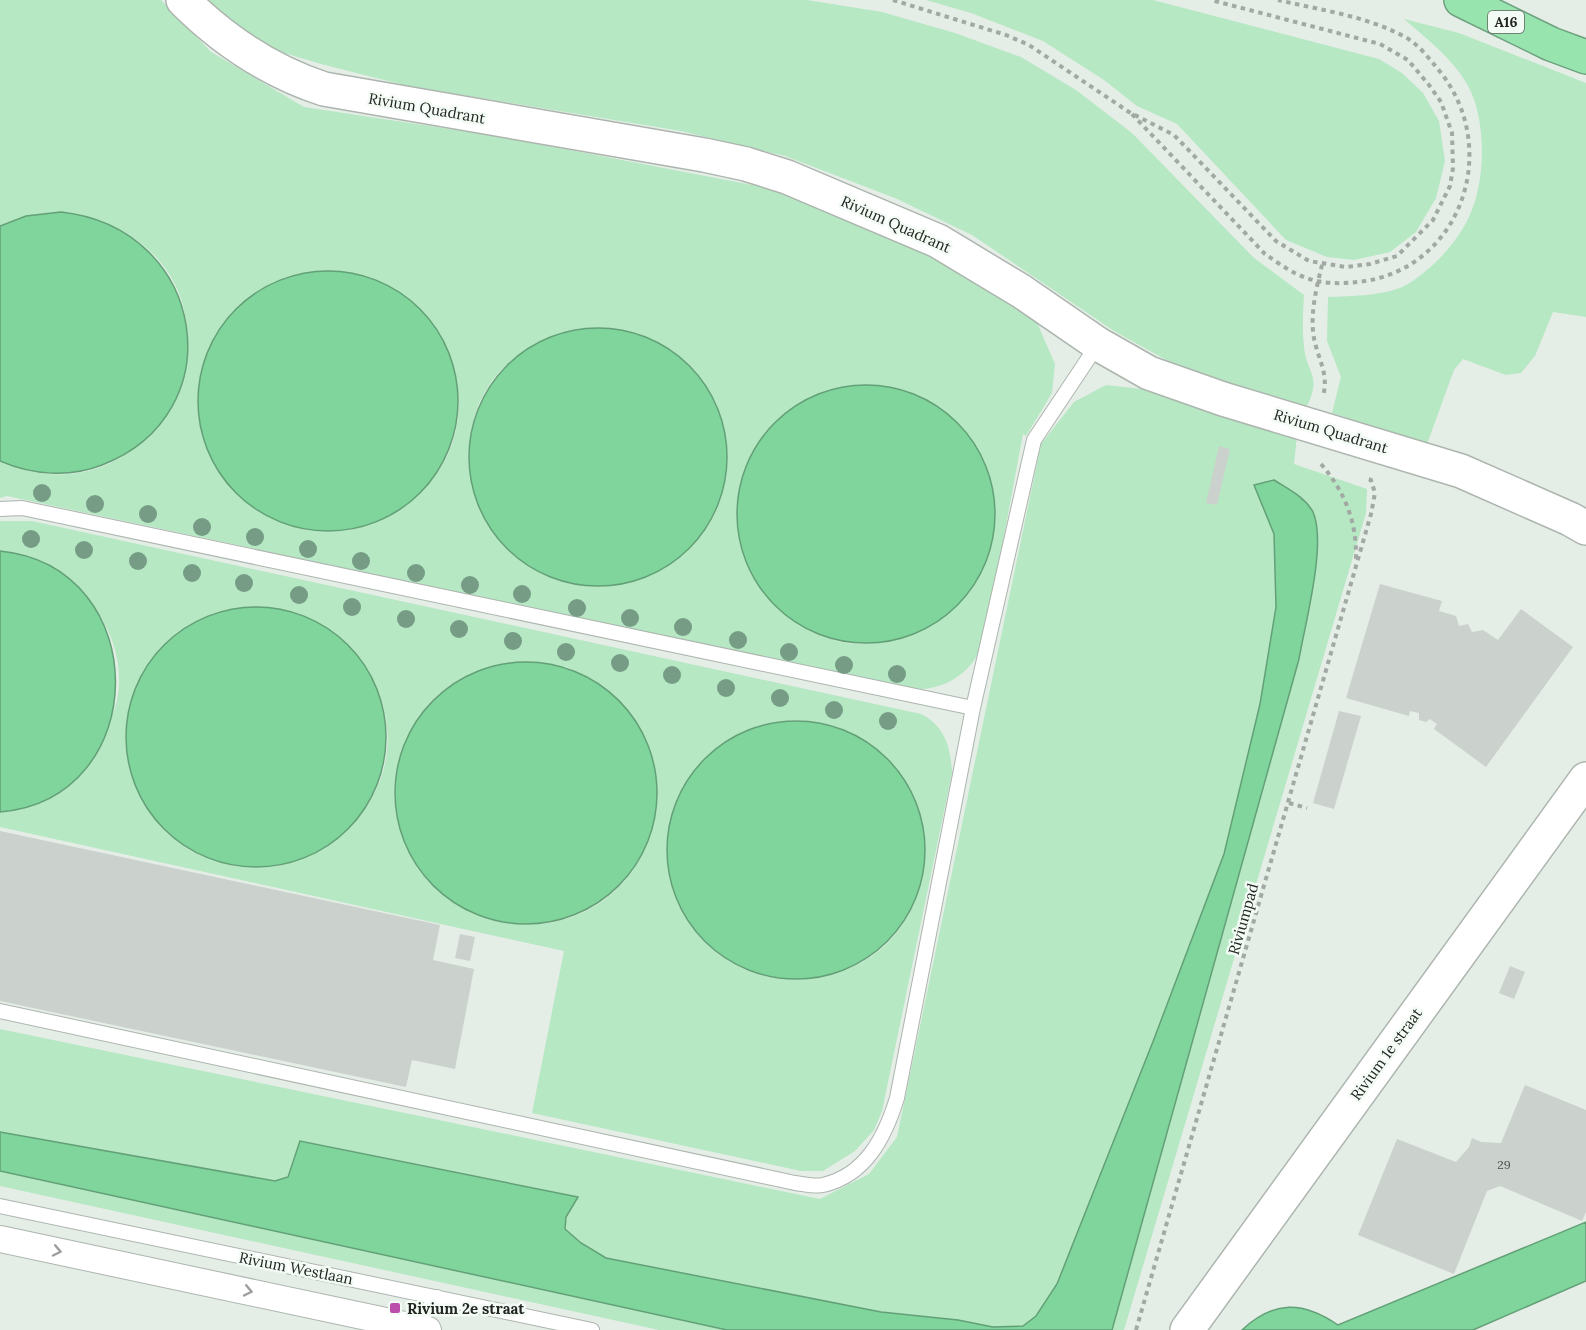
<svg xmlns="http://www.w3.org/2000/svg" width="1586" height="1330" font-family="Lora,serif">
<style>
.green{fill:#b5e8c3;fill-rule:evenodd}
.water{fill:#7fd59b;stroke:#63a077;stroke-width:1.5}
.building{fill:#cbd2cd}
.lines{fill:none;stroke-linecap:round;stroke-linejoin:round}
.lane-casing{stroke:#adb5af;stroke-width:16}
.street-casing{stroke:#adb5af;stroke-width:28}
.secondary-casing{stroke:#adb5af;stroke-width:36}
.highway-casing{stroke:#6ea17e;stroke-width:36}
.path{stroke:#a2a8a3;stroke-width:4;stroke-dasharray:4.5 4.5;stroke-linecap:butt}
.lane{stroke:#fff;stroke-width:14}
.street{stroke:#fff;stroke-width:26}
.secondary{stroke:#fff;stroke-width:33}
.highway{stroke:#97e4af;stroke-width:33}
.tree{fill:#769c85}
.oneway{stroke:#9c9d9c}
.poi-dot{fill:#bb4dab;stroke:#f3fbf5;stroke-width:2}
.labels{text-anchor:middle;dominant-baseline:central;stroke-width:5;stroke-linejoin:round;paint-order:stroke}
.number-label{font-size:12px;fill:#4d504e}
.shield{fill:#f3fbf5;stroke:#616562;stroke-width:1.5}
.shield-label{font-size:14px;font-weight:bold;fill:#232523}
.street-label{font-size:15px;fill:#232523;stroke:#f3fbf5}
.poi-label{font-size:15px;font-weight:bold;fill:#232523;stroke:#f3fbf5;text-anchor:start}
</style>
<rect width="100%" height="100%" fill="#e5ede7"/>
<!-- green -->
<path class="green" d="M 0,0 L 161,0 L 211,52 L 304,107 L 502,137 L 763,187 L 859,221 L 957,268 L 1035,318 L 1055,364 L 1052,393 L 1026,436 L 1023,434 C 1014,482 1005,531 996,579 C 991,604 989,636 975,659 C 961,680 936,691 912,689 L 7,496 L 0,498 L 0,461 C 160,533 268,296 110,225 C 74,209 36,209 0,226 ZM 329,271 C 462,281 509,450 391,513 C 376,521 360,529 344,530 C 332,530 319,525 308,523 C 294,520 276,520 264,514 C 244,504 227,485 216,466 C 165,375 229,277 329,271 ZM 596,328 C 637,330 646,336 676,363 C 686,372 701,382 710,393 C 722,409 723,430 724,449 C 724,458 726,468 725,477 C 719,542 656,586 594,586 C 567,586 540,576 519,559 C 458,511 449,406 516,357 C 539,340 568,330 596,328 ZM 860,386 L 903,390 L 958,424 L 983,460 L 944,617 C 910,638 857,656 818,633 C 810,629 803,622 796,617 C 760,592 752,580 739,538 L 838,388 Z
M 207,0 L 807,0 L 882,12 L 955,33 L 1021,57 L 1076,90 L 1132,133 L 1254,258 L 1304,295 C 1303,313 1302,330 1304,347 C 1307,375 1322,375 1307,406 L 1226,382 L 1170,362 L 1114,331 L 972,235 L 895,198 L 785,156 L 681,131 L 408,86 L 321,64 L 274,50 L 221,15 Z
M 926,0 L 1153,0 L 1379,59 L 1402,73 L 1423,93 L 1439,121 L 1445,161 L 1436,198 L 1416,232 L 1390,252 L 1354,260 L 1327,257 L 1286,240 L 1177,124 L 1137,106 L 1104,80 L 1043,41 L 971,13 Z
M 1404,19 L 1459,33 L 1586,83 L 1586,317 L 1553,312 L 1535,356 L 1521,373 L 1506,375 L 1463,359 L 1454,370 L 1427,444 L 1332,413 L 1341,377 L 1327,341 L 1328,297 C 1350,296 1388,296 1408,284 C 1432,269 1457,243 1469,217 C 1486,182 1487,118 1467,84 C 1452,58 1427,39 1404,19 Z
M 1106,385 L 1142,389 L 1280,433 L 1297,435 L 1294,464 L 1367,489 L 1366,513 L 1124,1330 L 1112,1330 L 1299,659 C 1305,624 1327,543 1313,512 C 1305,497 1288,489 1274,480 L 1254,485 L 1274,534 L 1276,607 L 1260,704 L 1224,854 L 1154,1039 L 1057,1284 L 1036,1316 L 1023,1326 L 993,1327 L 958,1320 L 881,1312 L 606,1258 L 581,1243 L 565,1229 L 566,1217 L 578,1197 L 300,1141 L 287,1177 L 275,1181 L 0,1132 L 0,1029 L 820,1199 L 869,1174 L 897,1137 L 1041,444 L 1074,402 Z
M 0,521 L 32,521 L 921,714 C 945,726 951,748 952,773 L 882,1111 L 874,1130 L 855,1151 L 823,1171 L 801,1171 L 532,1113 L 564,951 L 0,827 L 0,812 C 12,811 23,805 35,801 C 69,788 89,767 104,734 C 107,725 112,717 115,708 C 136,634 72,559 0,551 ZM 245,607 C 373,605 438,751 341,835 C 322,852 296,864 271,866 C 98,881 72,630 245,607 ZM 566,667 C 718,729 664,942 508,923 C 475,919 444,900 423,875 C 403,849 388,800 397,768 C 400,758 405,748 409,738 C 417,718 430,697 450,686 C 458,681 472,682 481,680 C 509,676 538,672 566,667 ZM 793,720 C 968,727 965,970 802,979 C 702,985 640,880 680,793 C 689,775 704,756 721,745 C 728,740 738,738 746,734 C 762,727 775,722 793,720 Z
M 0,1171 L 727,1330 L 659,1330 L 0,1186 Z"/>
<!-- water -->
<path class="water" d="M 61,212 C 207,228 235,414 102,465 C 69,478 32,475 0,461 L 0,226 L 26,216 Z
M198 401a130 130 0 1 1 260 0a130 130 0 1 1-260 0Z
M469 457a129 129 0 1 1 258 0a129 129 0 1 1-258 0Z
M737 514a129 129 0 1 1 258 0a129 129 0 1 1-258 0Z
M 1274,480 C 1288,489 1305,497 1313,512 C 1327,543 1305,624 1299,659 L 1112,1330 L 727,1330 L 0,1171 L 0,1132 L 275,1181 L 288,1177 L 300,1141 L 578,1197 L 566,1217 L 565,1229 L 581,1243 L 606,1258 L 881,1312 L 958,1320 L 993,1327 L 1023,1326 L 1036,1316 L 1057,1284 L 1154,1039 L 1224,854 L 1260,704 L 1276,607 L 1274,534 L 1254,485 Z
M 0,551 C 155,567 153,799 0,812 Z
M126 737a130 130 0 1 1 260 0a130 130 0 1 1-260 0Z
M395 793a131 131 0 1 1 262 0a131 131 0 1 1-262 0Z
M667 850a129 129 0 1 1 258 0a129 129 0 1 1-258 0Z
M 1586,1222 L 1586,1281 L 1473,1330 L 1242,1330 C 1274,1300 1303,1301 1338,1325 Z"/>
<!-- building -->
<path class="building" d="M 1219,446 L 1230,449 L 1217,505 L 1206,503 Z
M 1380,584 L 1442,601 L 1439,611 L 1456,616 L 1459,626 L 1468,624 L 1472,632 L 1483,630 L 1498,640 L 1521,609 L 1573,647 L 1486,767 L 1434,729 L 1437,724 L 1430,719 L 1426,722 L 1419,720 L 1419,713 L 1410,711 L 1409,716 L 1346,698 Z
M 1339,711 L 1361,716 L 1334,809 L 1313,803 Z
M 0,831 L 440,925 L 433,960 L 474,969 L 455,1069 L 412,1060 L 406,1087 L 0,1001 Z
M 460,934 L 475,937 L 470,961 L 455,958 Z
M 1510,966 L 1525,972 L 1514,999 L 1499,993 Z
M 1525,1085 L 1586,1110 L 1586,1212 L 1582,1221 L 1500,1186 L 1487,1191 L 1454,1274 L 1358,1235 L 1397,1139 L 1456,1162 L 1469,1147 L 1472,1138 L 1481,1142 L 1501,1143 Z"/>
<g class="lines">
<defs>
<path id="lane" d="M 0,509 L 22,508 L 973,708
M 0,1011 L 795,1183 C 804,1184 815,1187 823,1185 C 866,1175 885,1137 897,1098 L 973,708 L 1034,440 L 1098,344
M 0,1206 L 592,1330
M 415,1327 L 437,1297"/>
<path id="street" d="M 0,1239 L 428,1330"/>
<path id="secondary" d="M 183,0 C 224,41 269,71 324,89 L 704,155 L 746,164 L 787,177 L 938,241 L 1021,291 L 1098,344 L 1149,373 L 1223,399 L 1461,471 L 1570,519 L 1586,528
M 1187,1330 L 1586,779"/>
<path id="highway" d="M 1461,0 L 1551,44 L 1586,57"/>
</defs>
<!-- lane casing -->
<use href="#lane" class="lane-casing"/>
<!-- street casing -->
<use href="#street" class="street-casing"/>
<!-- secondary casing -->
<use href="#secondary" class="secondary-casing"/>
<!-- highway casing -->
<use href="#highway" class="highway-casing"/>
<!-- path -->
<path class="path" d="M 893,0 L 1006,35 L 1029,45 L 1129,112 L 1174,135 L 1276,241 L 1309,261 L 1346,267 L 1370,264 L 1397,256 L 1433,220 L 1450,186 L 1453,168 L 1452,133 L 1441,102 L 1429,85 L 1408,60 L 1380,44 L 1211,0
M 1132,114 L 1265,254 C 1277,262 1290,272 1304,277 C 1321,284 1340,284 1358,282 C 1462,271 1504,146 1437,68 C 1428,57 1418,44 1405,37 C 1367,16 1320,10 1278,0
M 1322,265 C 1317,285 1311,310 1313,331 C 1315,355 1330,372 1323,396
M 1321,464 C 1345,492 1357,522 1356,559
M 1289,803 L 1307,808
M 1136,1330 L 1371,514 L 1375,493 L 1371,480 L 1368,479"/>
<!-- lane -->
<use href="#lane" class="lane"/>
<!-- street -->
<use href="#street" class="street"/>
<!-- secondary -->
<use href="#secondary" class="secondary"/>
<!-- highway -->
<use href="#highway" class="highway"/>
</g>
<!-- trees -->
<g class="tree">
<circle cx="42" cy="493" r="9"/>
<circle cx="95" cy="504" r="9"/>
<circle cx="148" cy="514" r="9"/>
<circle cx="202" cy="527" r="9"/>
<circle cx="255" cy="537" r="9"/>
<circle cx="31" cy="539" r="9"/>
<circle cx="308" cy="549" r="9"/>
<circle cx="84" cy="550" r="9"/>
<circle cx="138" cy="561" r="9"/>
<circle cx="361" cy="561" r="9"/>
<circle cx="192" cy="573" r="9"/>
<circle cx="416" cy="573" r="9"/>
<circle cx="244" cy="583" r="9"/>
<circle cx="470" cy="585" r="9"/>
<circle cx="522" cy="594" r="9"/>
<circle cx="299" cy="595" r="9"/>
<circle cx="352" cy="607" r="9"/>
<circle cx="577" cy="608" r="9"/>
<circle cx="630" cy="618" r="9"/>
<circle cx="406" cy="619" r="9"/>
<circle cx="683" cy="627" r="9"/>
<circle cx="459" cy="629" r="9"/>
<circle cx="738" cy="640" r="9"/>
<circle cx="513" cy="641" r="9"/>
<circle cx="566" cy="652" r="9"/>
<circle cx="789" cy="652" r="9"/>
<circle cx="620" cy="663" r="9"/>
<circle cx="844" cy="665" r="9"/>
<circle cx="897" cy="674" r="9"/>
<circle cx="672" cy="675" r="9"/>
<circle cx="726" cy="688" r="9"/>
<circle cx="780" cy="698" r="9"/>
<circle cx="834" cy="710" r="9"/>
<circle cx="888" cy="721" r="9"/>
</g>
<!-- one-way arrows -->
<defs><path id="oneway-chevron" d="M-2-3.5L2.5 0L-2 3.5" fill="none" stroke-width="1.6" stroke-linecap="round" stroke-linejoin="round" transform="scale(1.5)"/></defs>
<g class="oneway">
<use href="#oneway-chevron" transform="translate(57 1251) rotate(12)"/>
<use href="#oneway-chevron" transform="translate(248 1291) rotate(12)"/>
</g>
<!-- markers -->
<rect class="poi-dot" x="389" y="1302" width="12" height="12" rx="3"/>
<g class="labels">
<!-- number labels -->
<g class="number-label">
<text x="1504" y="1164">29</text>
</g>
<!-- shield labels -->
<rect class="shield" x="1488" y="11" width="36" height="22" rx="4.5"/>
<g class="shield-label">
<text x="1506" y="22">A16</text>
</g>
<!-- street labels -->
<g class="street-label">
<text transform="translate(427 108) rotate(10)">Rivium Quadrant</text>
<text transform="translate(896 224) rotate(24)">Rivium Quadrant</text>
<text transform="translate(1331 431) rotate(17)">Rivium Quadrant</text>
<text transform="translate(1243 919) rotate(-74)">Riviumpad</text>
<text transform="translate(1386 1054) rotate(-54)">Rivium 1e straat</text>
<text transform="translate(296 1268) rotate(11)">Rivium Westlaan</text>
</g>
<!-- poi labels -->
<g class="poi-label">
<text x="407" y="1308">Rivium 2e straat</text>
</g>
</g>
</svg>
